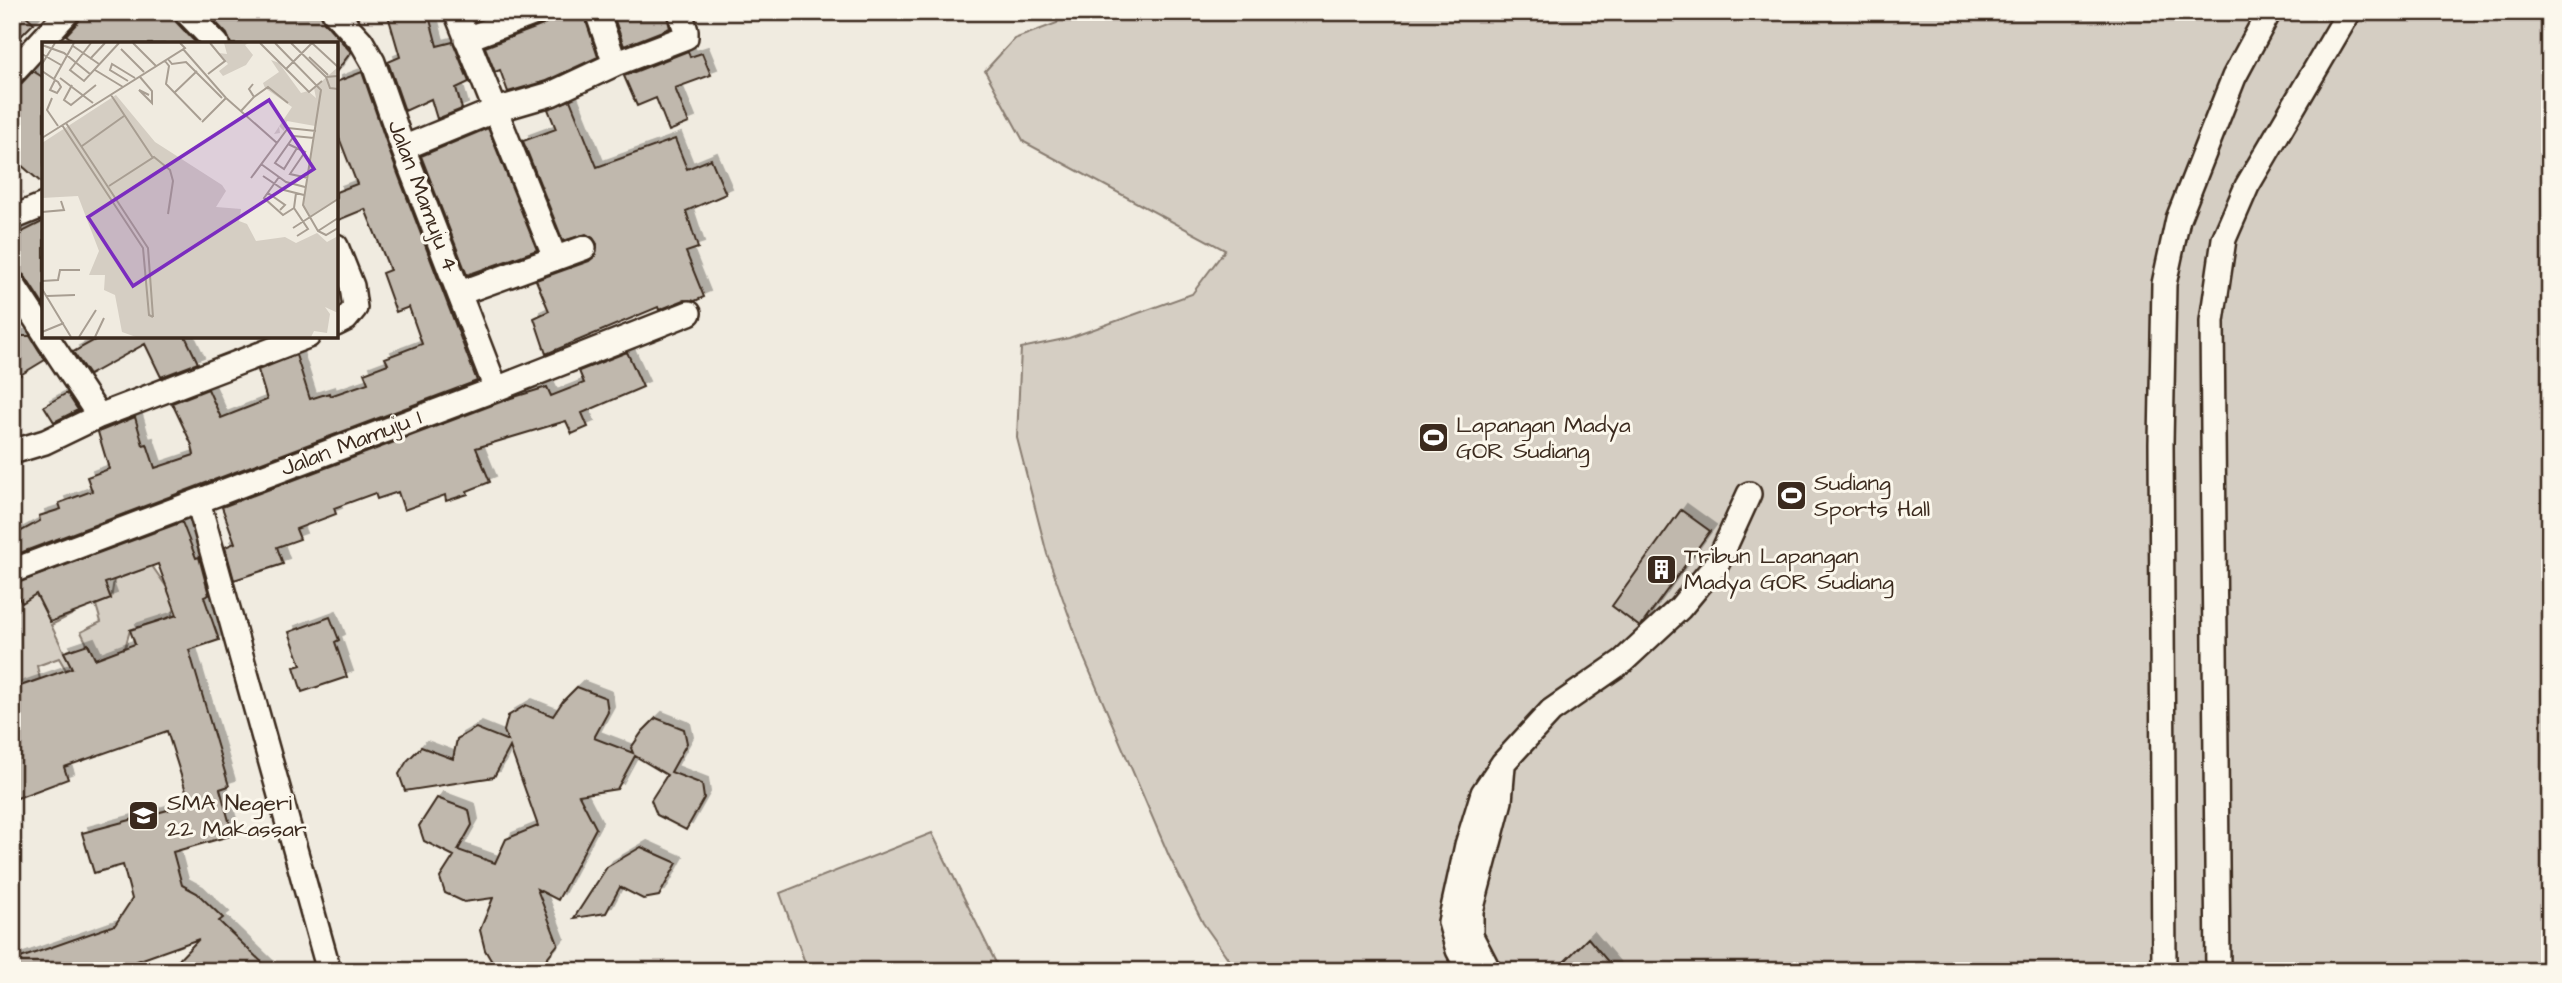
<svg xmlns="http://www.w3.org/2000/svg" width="2562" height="983" font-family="'Architects Daughter',sans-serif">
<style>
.green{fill:#d5cec3;stroke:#887c70;stroke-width:2}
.building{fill:#c0b8ad;stroke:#3b2a1e;stroke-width:2;filter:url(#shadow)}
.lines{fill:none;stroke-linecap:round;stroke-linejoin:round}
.minor-casing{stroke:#3b2a1e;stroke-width:28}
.minor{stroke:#fbf7ec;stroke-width:23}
.labels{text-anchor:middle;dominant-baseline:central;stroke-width:6;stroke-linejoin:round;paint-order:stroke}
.street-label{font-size:23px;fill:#3b2a1e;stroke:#fbf7ec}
.poi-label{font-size:23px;fill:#3b2a1e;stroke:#fbf7ec;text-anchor:start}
.inset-road{fill:none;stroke:#a89e92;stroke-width:2}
.view{fill:#7b2cbf;fill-opacity:0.15;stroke:#7b2cbf;stroke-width:3.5}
.inset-edge{fill:none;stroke:#3b2a1e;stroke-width:3.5}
</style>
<defs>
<filter id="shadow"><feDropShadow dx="6" dy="-6" stdDeviation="0" flood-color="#0004"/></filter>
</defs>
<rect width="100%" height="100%" fill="#f0ebe0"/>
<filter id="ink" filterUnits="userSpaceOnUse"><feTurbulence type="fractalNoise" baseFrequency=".0143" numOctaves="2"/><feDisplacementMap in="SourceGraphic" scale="14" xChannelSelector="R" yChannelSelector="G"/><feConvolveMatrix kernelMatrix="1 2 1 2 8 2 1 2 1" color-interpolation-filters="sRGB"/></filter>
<g filter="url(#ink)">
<!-- green -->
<path class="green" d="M 1062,12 L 2550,12 L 2550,971 L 1237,971 L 1203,923 L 1169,856 L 1084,658 L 1047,554 L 1017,438 L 1021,348 L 1069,338 L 1192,294 L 1225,250 L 1024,142 L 985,71 L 1014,39 L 1057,23 Z
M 43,558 L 56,568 L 73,614 L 51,625 L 66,656 L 88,646 L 81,632 L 101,622 L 96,605 L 111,599 L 114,580 L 152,566 L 168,589 L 175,608 L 171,617 L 130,630 L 125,648 L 66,670 L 59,658 L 37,666 L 40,679 L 12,689 L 12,571 Z
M 932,833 L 1000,971 L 808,971 L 780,893 Z"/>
<!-- building -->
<path class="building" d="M 12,12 L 22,12 L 34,23 L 12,45 Z
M 82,12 L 172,12 L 176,22 L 197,44 L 78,44 L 66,35 L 79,21 Z
M 206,12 L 320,12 L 324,22 L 351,52 L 336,72 L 336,44 L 231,44 L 227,34 Z
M 387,12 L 428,12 L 437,46 L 453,42 L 469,82 L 456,88 L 462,109 L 437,119 L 431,99 L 405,111 L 388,62 L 400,57 Z
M 552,12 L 583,12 L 598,57 L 546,81 L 508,92 L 500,70 L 495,72 L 485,47 L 543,25 L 549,20 Z
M 612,12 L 666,12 L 670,28 L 624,46 Z
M 688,51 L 690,57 L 702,53 L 711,75 L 675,88 L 689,123 L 669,131 L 656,98 L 637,106 L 624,76 Z
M 33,71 L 44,78 L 44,185 L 12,157 L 12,87 L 22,83 Z
M 362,72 L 390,153 L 477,381 L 12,556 L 12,536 L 40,521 L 39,516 L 61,509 L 59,503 L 92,491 L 87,477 L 109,469 L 98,432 L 135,417 L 143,445 L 147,444 L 155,468 L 194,455 L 192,445 L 172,403 L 208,389 L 221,418 L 267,400 L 258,370 L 296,355 L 310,399 L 329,393 L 330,396 L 368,383 L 364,373 L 388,364 L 385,358 L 422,344 L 409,307 L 396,312 L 382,273 L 390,270 L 365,209 L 336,221 L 336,192 L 357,184 L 336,130 L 336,82 Z
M 570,100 L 597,167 L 675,139 L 687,169 L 711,159 L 726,194 L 686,211 L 698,248 L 686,252 L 704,297 L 695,301 L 684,300 L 659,310 L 658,307 L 546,354 L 534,318 L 549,311 L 536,280 L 589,261 L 595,256 L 597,244 L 593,238 L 586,234 L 563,241 L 523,141 L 556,129 L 548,109 Z
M 488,128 L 537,250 L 467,275 L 421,156 Z
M 44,221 L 44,306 L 24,275 L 12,269 L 12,237 Z
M 12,336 L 30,336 L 45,360 L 12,380 Z
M 102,336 L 185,336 L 198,363 L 161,377 L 145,344 L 89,375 L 73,352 Z
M 627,352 L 643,387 L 582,413 L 588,427 L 572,434 L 566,421 L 476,448 L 490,482 L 467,491 L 468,494 L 446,501 L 445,495 L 404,510 L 398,492 L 377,499 L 375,493 L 334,508 L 336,514 L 296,529 L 300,539 L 277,547 L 283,564 L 234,580 L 225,547 L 235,543 L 222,507 L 511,398 L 547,387 L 551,396 L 584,383 L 579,371 Z
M 67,393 L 78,410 L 54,422 L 44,406 Z
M 1681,510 L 1710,531 L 1640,627 L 1612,606 Z
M 182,522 L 196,558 L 199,557 L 209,595 L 204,597 L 219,640 L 189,650 L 229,786 L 220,789 L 233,835 L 173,852 L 182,885 L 197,893 L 223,918 L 219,921 L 271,971 L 168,971 L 199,939 L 109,971 L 12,971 L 12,961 L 115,925 L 132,899 L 123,865 L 94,873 L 82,833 L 190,804 L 167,731 L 64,767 L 68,779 L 12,800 L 12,689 L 72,668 L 64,652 L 88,644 L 95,659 L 135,644 L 130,630 L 177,615 L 158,564 L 105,583 L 111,599 L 50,622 L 36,594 L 22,603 L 12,585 Z
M 330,617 L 339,640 L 335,642 L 347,677 L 302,692 L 294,667 L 301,665 L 289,632 Z
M 577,687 L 606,698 L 608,712 L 594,738 L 633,753 L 631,748 L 642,732 L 656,718 L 684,729 L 687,743 L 671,772 L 702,784 L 704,798 L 686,830 L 657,815 L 651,800 L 667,775 L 635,756 L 617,789 L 579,795 L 596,828 L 558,900 L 537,889 L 558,944 L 538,969 L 510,971 L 495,967 L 485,950 L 480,930 L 493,898 L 464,902 L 445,893 L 440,878 L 454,856 L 424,841 L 419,826 L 437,798 L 469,810 L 472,825 L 458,850 L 495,863 L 506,839 L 538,826 L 510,747 L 494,777 L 405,791 L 399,774 L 407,761 L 421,747 L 453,759 L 457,739 L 476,728 L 508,741 L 504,731 L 508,716 L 526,705 L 553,716 L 563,701 Z
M 641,847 L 677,863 L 659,896 L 643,899 L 620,887 L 606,913 L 574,918 L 607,867 Z
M 1588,938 L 1616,971 L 1555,971 Z"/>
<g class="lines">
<defs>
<path id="minor" d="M 186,12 L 217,44
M 334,12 L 361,41 L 373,62 L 403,148 L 496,389
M 456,12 L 555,258
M 597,12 L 615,64
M 466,39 L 538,12
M 12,73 L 68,12
M 403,148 L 496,110 L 551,94 L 615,64 L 681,39 L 686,37 L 686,31 L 680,12
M 12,218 L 44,205
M 336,246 L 352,286 L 355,308 L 346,319 L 336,324
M 12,283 L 44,332
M 460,293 L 584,248
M 46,336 L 99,416
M 12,452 L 45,442 L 99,416 L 308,336
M 198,501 L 329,971
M 12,571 L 496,389 L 689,313
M 1469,971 L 1458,950 L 1450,922 L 1467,845 L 1483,793 L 1503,763 L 1551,711 L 1623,661 L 1680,608 L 1718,562 L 1749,494
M 1489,971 L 1471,936 L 1471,911 L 1500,801 L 1503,766
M 2164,971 L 2161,443 L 2164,284 L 2178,219 L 2234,77 L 2269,12
M 2218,971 L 2212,321 L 2224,239 L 2247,186 L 2349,12"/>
</defs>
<!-- minor casing -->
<use href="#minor" class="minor-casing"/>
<!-- minor -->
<use href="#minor" class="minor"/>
</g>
</g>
<!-- icons -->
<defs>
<symbol id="stadium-square" viewBox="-11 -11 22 22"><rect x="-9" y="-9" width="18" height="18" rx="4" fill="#3b2a1e" stroke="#fbf7ec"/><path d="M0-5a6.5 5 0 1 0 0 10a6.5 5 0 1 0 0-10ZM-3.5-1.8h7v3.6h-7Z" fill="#fff"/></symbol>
<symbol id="building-square" viewBox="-11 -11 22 22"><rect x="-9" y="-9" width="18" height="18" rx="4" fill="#3b2a1e" stroke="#fbf7ec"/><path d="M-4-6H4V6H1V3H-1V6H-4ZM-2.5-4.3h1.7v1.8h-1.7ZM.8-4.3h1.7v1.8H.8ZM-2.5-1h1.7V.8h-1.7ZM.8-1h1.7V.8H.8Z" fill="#fff"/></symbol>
<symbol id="school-square" viewBox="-11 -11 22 22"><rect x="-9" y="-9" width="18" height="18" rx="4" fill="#3b2a1e" stroke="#fbf7ec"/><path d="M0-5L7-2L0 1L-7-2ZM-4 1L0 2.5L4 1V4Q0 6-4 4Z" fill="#fff"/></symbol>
</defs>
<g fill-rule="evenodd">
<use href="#stadium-square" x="1416" y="420" width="35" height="35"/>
<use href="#stadium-square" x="1774" y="478" width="35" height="35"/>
<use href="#building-square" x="1644" y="552" width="35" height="35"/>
<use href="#school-square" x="126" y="798" width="35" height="35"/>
</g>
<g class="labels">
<!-- street labels -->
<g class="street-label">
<text transform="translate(423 196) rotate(69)">Jalan Mamuju 4</text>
<text transform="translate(351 443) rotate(-21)">Jalan Mamuju 1</text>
</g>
<!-- poi labels -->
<g class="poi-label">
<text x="1456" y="425">Lapangan Madya<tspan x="1456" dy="26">GOR Sudiang</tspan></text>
<text x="1814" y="483">Sudiang<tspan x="1814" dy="26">Sports Hall</tspan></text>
<text x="1684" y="556">Tribun Lapangan<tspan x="1684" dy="26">Madya GOR Sudiang</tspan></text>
<text x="167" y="803">SMA Negeri<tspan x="167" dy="26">22 Makassar</tspan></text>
</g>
</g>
<!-- overview -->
<g transform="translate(42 42)">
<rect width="296" height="296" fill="#f0ebe0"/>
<path d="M 182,1 L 207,1 L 203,3 L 211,13 L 204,23 L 181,34 L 177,29 L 186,22 L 177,11 L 185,12 ZM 229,18 L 237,21 L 259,51 L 266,49 L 274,56 L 272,46 L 296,25 L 296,157 L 268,175 L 261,165 L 273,84 L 245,79 L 242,89 L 237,84 L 238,91 L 232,92 L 250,65 L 223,46 L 221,41 L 237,30 ZM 74,53 L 113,100 L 180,143 L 184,149 L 174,165 L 199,167 L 197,179 L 205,182 L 214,199 L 243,195 L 254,201 L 275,191 L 285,200 L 296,194 L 296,271 L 283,265 L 288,272 L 285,291 L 272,289 L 269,295 L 94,295 L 80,290 L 73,253 L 62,248 L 63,233 L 47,233 L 57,209 L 36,154 L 0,156 L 0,101 Z" fill="#d5cec3"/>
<path class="inset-road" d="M 49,1 L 28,28 L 42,39 L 77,1M 91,1 L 114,24M 218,1 L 267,50 L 280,39M 233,1 L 279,48 L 261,163 L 276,189 L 284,193 L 296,186M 249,1 L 284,35M 270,1 L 296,25M 0,3 L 22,11 L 48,32M 31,4 L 57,22M 79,7 L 102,30M 141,7 L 184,56 L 235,101M 0,12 L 19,23M 267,15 L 286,33M 48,17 L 63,1M 126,17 L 130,22 L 144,20 L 180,56M 123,19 L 127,24 L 124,42 L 159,78M 0,22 L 13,1M 244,27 L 270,1M 53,28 L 81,45M 0,29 L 12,37 L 32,1M 166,32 L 183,19 L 168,1M 296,34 L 284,35 L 288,46 L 296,47M 98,35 L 110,49 L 110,61 L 97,48 L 107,53M 18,36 L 51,61M 12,37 L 13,38 L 16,40 L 19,45 L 15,51 L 8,48 L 13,38M 86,39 L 68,28 L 70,22 L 93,36M 30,43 L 22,58 L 29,63 L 54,43M 132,51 L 155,29M 69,53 L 111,116M 212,55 L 226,45 L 246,61M 10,56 L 5,68 L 16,84M 199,69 L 212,55 L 207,47 L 211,42M 160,80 L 184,56M 24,81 L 106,206 L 111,275M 20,83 L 101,206 L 107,273 L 111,275M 0,96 L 143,6 L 138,1M 246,102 L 263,110 L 248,132 L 266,136M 40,104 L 82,74M 255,106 L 242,127 L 233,121 L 252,94 L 272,96M 219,122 L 244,140 L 263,145M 221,134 L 242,148 L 262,153M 237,135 L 222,156 L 241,173 L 252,166M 209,136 L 246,86 L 274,89M 67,144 L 112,115 L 128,128 L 131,139 L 126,172M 226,151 L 243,163 L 238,168M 254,151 L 252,166 L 266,187 L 255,194M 0,170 L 22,168 L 19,159M 251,186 L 296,157M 276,189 L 296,176M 0,239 L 16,238 L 18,228 L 38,228M 0,247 L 29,295M 5,254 L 33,253M 0,290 L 22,281M 37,295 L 54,268M 53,295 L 62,276"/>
<path class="view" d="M 227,58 L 272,127 L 91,244 L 46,175 Z"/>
<rect width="296" height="296" class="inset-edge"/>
</g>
<!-- margin -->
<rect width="2562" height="983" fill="none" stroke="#fbf7ec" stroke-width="42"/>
<rect x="21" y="21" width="2520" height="941" fill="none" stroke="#3b2a1e" stroke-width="2.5" filter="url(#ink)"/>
</svg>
